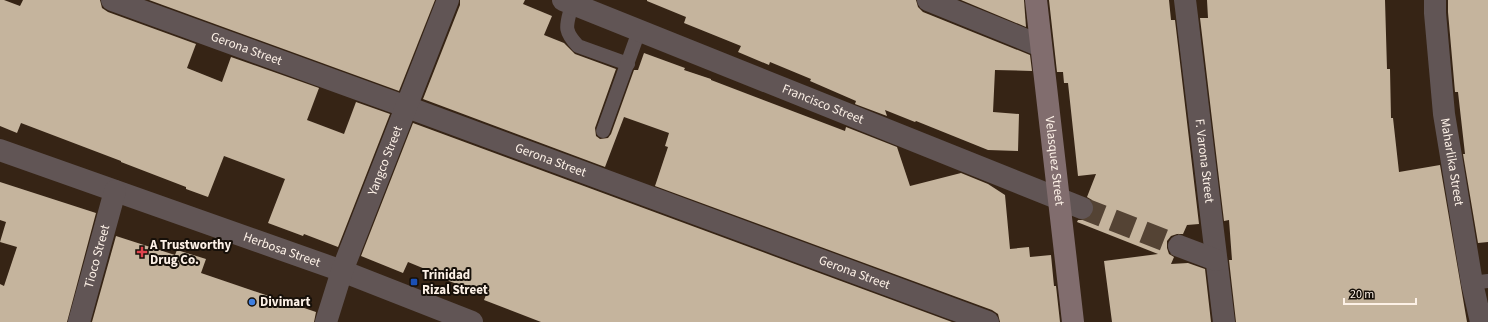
<svg xmlns="http://www.w3.org/2000/svg" width="1488" height="322" font-family="'Source Sans 3',sans-serif">
<style>
.building{fill:#c5b49d}
.lines{fill:none;stroke-linecap:round;stroke-linejoin:round}
.street-tunnel{stroke:#544334;stroke-width:22;stroke-dasharray:22 11;stroke-linecap:butt}
.lane{stroke:#615555;stroke-width:14}
.street{stroke:#615555;stroke-width:22}
.secondary{stroke:#816d6e;stroke-width:22}
.health-dot{fill:#e0444e;stroke:#171009;stroke-width:1.5}
.transit-dot{fill:#1a4fb4;stroke:#171009;stroke-width:1.5}
.shop-dot{fill:#3f7fe0;stroke:#171009;stroke-width:1.5}
.labels{text-anchor:middle;dominant-baseline:central;stroke-width:4;stroke-linejoin:round;paint-order:stroke}
.street-label{font-size:13px;fill:#fdf1e7;stroke:#171009}
.poi-label{font-size:13px;font-weight:bold;fill:#fdf1e7;stroke:#171009;text-anchor:start}
</style>
<rect width="100%" height="100%" fill="#362415"/>
<!-- building -->
<g class="building">
<polygon points="0,0 4,0 20,6 23,0 100,0 102,8 108,12 196,44 187,68 222,82 231,57 319,88 307,120 344,134 356,102 390,114 338,247 304,234 303,236 268,223 285,179 224,156 208,197 186,189 186,187 121,162 121,161 21,123 17,133 0,126"/>
<polygon points="149,0 435,0 399,91"/>
<polygon points="460,0 525,0 523,4 552,16 544,35 564,43 575,54 616,69 595,128 596,136 600,139 608,138 611,134 634,70 638,70 644,53 685,68 684,70 711,79 711,80 845,131 846,127 897,147 910,186 961,173 988,184 1005,195 1010,249 1029,247 1030,257 1051,255 1054,286 1056,286 1060,322 1000,322 998,314 992,310 655,186 668,147 665,146 669,133 624,117 605,167 423,99 460,5"/>
<polygon points="647,0 916,0 918,7 923,12 1030,55 1032,71 995,70 993,112 1019,114 1018,151 988,150 916,121 915,122 885,110 887,116 855,104 856,101 810,81 811,79 770,62 769,65 738,52 741,46 684,23 686,17 647,1"/>
<polygon points="961,0 1024,0 1026,27"/>
<polygon points="1049,0 1169,0 1171,20 1175,20 1199,224 1187,225 1183,234 1177,234 1171,236 1167,241 1167,248 1169,254 1174,257 1171,264 1188,263 1205,269 1211,322 1112,322 1104,261 1158,254 1077,222 1078,220 1083,220 1089,218 1093,213 1094,206 1092,200 1087,197 1096,174 1078,176 1068,83 1064,83 1063,72 1057,72"/>
<polygon points="1207,0 1385,0 1387,69 1390,69 1391,118 1393,118 1399,172 1440,165 1467,322 1236,322 1229,260 1232,260 1229,220 1224,221 1200,18 1208,18"/>
<polygon points="1448,0 1488,0 1488,242 1478,243 1463,154 1465,154 1458,92 1455,92 1448,12"/>
<polygon points="413,123 952,322 541,322 484,300 486,295 441,278 442,276 408,262 403,273 361,256"/>
<polygon points="0,182 96,213 67,322 0,322 0,284 4,286 17,247 0,242 6,222 0,220"/>
<polygon points="116,236 175,255 177,250 206,259 201,273 316,312 314,322 92,322"/>
</g>
<g class="lines">
<!-- street-tunnel -->
<polyline class="street-tunnel" points="1082,208 1179,246"/>
<!-- lane -->
<g class="lane">
<path d="M572,4C567,25 562,29 578,46L628,64"/>
<polyline points="603,131 639,31"/>
<polyline points="1472,283 1488,281"/>
</g>
<!-- street -->
<g class="street">
<path id="s1" d="M112,0L407,107L988,322"/>
<path id="s2" d="M563,0L1082,208"/>
<polyline points="928,0 1041,46"/>
<path id="s3" d="M1185,0L1224,322"/>
<path id="s4" d="M1435,0V13L1444,114L1472,283L1481,322"/>
<path id="s5" d="M0,150L342,271L472,322"/>
<polyline points="1179,246 1216,260"/>
<path id="s6" d="M79,322L115,191"/>
<path id="s7" d="M326,322L342,271L448,0"/>
</g>
<!-- secondary -->
<path class="secondary" id="s8" d="M1036,0L1073,322"/>
</g>
<!-- markers -->
<path class="health-dot" d="M140 246h4v4h4v4h-4v4h-4v-4h-4v-4h4z"/>
<rect class="transit-dot" x="410" y="278" width="8" height="8" rx="2"/>
<circle class="shop-dot" cx="252" cy="302" r="4"/>
<g class="labels">
<!-- street labels -->
<g class="street-label">
<text stroke="none"><textPath href="#s1" startOffset="143">Gerona Street</textPath></text>
<text stroke="none"><textPath href="#s2" startOffset="280">Francisco Street</textPath></text>
<text stroke="none"><textPath href="#s1" startOffset="467">Gerona Street</textPath></text>
<text stroke="none"><textPath href="#s7" startOffset="172">Yangco Street</textPath></text>
<text stroke="none"><textPath href="#s8" startOffset="162">Velasquez Street</textPath></text>
<text stroke="none"><textPath href="#s3" startOffset="162">F. Varona Street</textPath></text>
<text stroke="none"><textPath href="#s4" startOffset="163">Maharlika Street</textPath></text>
<text stroke="none"><textPath href="#s5" startOffset="299">Herbosa Street</textPath></text>
<text stroke="none"><textPath href="#s6" startOffset="68">Tioco Street</textPath></text>
<text stroke="none"><textPath href="#s1" startOffset="791">Gerona Street</textPath></text>
</g>
<!-- poi labels -->
<g class="poi-label">
<text x="150" y="245">A Trustworthy<tspan x="150" dy="15">Drug Co.</tspan></text>
<text x="422" y="275">Trinidad<tspan x="422" dy="15">Rizal Street</tspan></text>
<text x="260" y="302">Divimart</text>
</g>
</g>
<!-- scale -->
<path d="M1344 298v6h72v-6" fill="none" stroke="#fdf1e7" stroke-width="2"/>
<text x="1350" y="298" font-size="12" fill="#fdf1e7" stroke="#171009" stroke-width="3" paint-order="stroke">20 m</text>
</svg>
